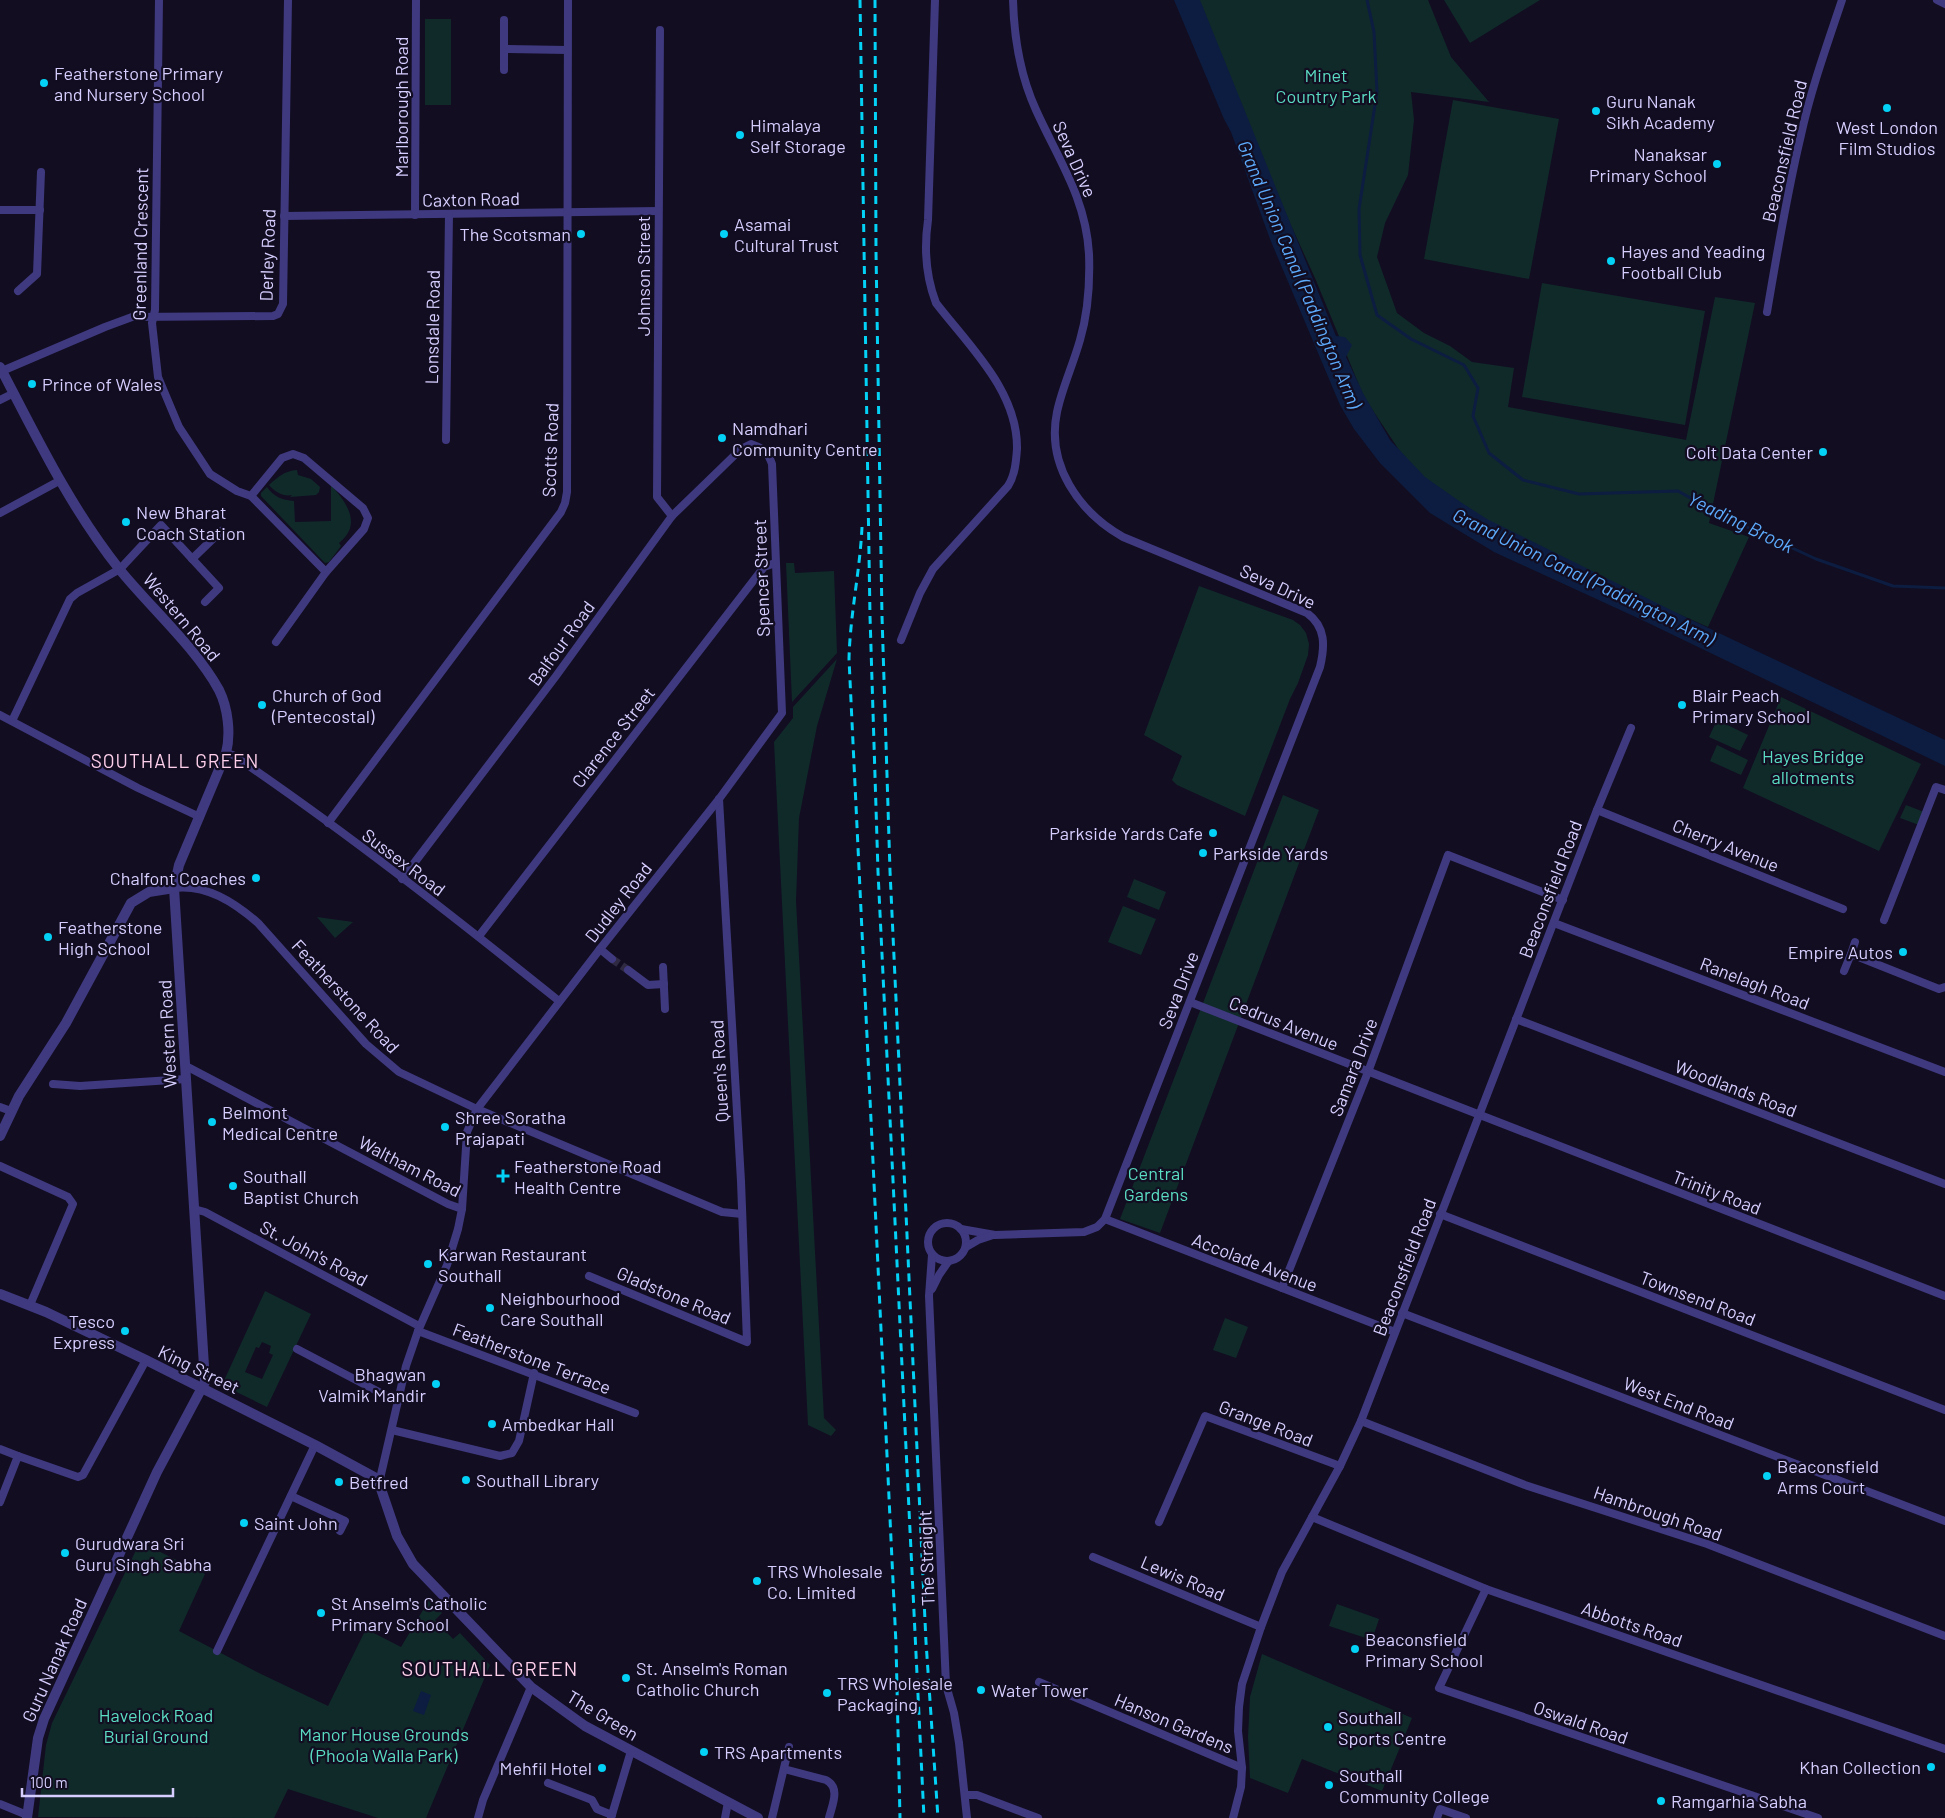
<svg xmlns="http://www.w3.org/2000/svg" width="1945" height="1818" font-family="Barlow,sans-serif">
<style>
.green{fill:#102a2a;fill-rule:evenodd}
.water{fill:#0c1d41}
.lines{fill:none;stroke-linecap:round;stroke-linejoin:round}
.stream{stroke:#0c1d41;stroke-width:3}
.minor-tunnel{stroke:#2f2a42;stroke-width:8;stroke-dasharray:8 4;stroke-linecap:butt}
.minor{stroke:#3f397f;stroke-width:8}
.tertiary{stroke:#3f397f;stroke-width:10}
.rail{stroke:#03d1f5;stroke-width:3;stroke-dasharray:8 6;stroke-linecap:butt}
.poi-dot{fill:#03d1f5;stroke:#120d21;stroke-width:2}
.labels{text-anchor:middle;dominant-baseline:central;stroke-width:4.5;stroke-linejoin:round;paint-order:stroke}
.poi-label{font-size:18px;fill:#d6cefe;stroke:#120d21;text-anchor:start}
.park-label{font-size:18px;fill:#5bddc3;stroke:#120d21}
.street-label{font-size:18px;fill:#d6cefe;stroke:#120d21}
.water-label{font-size:19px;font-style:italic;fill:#5dabfd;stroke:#120d21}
.neighbourhood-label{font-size:19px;letter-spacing:1px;fill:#fecfeb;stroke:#120d21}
.quarter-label{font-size:20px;letter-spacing:1px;fill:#fecfeb;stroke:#120d21}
</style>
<rect width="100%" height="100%" fill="#120d21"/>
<!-- green -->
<g class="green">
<polygon points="1196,0 1428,0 1451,57 1489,102 1411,92 1414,120 1408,175 1385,223 1377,257 1397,313 1424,333 1450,346 1472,362 1514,368 1508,407 1686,440 1715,297 1755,303 1709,523 1749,537 1708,627 1626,591 1494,528 1411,468 1364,397 1315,278 1259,155"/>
<polygon points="1444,0 1540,0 1470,43"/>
<rect x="425" y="19" width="26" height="86"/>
<polygon points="1453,100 1559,119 1529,279 1424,259"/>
<polygon points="1542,283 1705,311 1685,425 1522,397"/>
<path d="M297,470L298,475L311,479L320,487L319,492L316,495L290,497L292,495C284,497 275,492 269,485C278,477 284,471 297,470Z"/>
<path d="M331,485C346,502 363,524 339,543L341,546L329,562L325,563L261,496V493L267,487C274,497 282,500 294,501L295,522L331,521Z"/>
<polygon points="786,563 794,563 795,573 834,571 837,653 792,702"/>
<polygon points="1199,586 1293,620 1300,625 1306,633 1309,644 1308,655 1298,683 1290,699 1245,816 1177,785 1172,780 1182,756 1144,735"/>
<polygon points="837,659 817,726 799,818 796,901 824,1418 836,1430 831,1436 808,1425 774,742 793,718 793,707"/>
<polygon points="1781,697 1921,764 1879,851 1743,788"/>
<polygon points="1717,720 1748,735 1740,751 1709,737"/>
<polygon points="1717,745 1748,760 1741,775 1710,761"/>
<polygon points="1283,795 1319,810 1160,1233 1120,1219"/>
<polygon points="1906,805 1924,812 1919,825 1900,818"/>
<polygon points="1134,879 1166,892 1159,910 1127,897"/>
<polygon points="1123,906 1156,919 1141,955 1108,942"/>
<polygon points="317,917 353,922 335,938"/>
<path d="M265,1291L311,1314L267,1407L222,1385ZM262,1342L271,1346L269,1353L273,1355L262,1379L245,1372L256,1347L259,1348Z"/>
<polygon points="1225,1318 1248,1327 1236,1358 1213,1350"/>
<polygon points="140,1542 205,1574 179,1631 259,1673 328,1706 366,1629 401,1647 429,1600 442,1613 435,1620 453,1639 460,1633 490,1665 426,1818 378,1818 288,1789 274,1818 38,1817 46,1745 52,1723"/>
<polygon points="1337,1604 1379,1619 1372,1640 1329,1626"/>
<polygon points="1262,1654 1412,1718 1382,1791 1302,1759 1288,1793 1250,1778 1248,1737 1250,1697"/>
</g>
<!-- water -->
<g class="water">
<polygon points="1174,0 1200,0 1336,336 1345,337 1352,345 1346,357 1363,393 1390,440 1425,477 1462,503 1487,519 1681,615 1945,740 1945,766 1640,619 1494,552 1430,513 1380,463 1354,429 1340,405 1270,239 1231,132 1224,119"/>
<polygon points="421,1691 431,1695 424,1715 413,1711"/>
</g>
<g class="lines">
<!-- stream -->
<polyline class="stream" points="1367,0 1374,32 1377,92 1359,209 1360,255 1377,315 1411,339 1464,365 1478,388 1473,416 1489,453 1523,480 1579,494 1678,491 1721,515 1816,559 1893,586 1945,588"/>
<!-- minor-tunnel -->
<polyline class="minor-tunnel" points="612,959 628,970"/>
<!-- minor -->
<g class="minor">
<polyline points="159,0 155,310 152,323 158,377 179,427 210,474 237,491 251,496"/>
<polyline points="1937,0 1945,4"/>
<polyline points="660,30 657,497 672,516"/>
<polyline points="504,49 567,50"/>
<polyline points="504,70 504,20"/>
<polyline points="0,210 40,210"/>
<polyline points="415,215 416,0"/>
<polyline points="284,216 658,211"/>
<polyline points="18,291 37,274 41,172"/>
<path d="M1767,312C1777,253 1787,193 1801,135C1811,89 1827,45 1842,0"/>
<polyline points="2,371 105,327 132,317 273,316 278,314 283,304 288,0"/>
<polyline points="0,400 14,393"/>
<polyline points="446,440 449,214"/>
<polygon points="293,454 304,458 363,508 368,518 364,529 326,572 251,496 282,458"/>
<polyline points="0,513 59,481"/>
<polyline points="192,559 221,531"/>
<path d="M901,640L920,593L933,569L1008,486C1015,475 1016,462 1017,449C1018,391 969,346 936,303C926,277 924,248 928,220L935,0"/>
<polyline points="276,642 326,572"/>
<polyline points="0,715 138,788 200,817"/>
<polyline points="12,721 70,599 77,593 120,569 161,525 219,588 205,602"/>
<path d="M226,753L233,755C345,831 453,916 559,1001"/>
<polyline points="1597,810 1843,909"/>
<polyline points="328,823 561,512 565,503 567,492 568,0"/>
<path d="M174,888C206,884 234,902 258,923L366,1044L399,1072L477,1109L722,1212L742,1214"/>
<polyline points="1884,920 1936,787 1945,790"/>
<polyline points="1554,923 1945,1072"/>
<polyline points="479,936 764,567 775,563"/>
<polyline points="1855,942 1851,954 1939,989 1945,987"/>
<polyline points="600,949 612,959"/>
<polyline points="663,967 665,1009"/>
<polyline points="628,970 648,985 664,984"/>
<polyline points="1844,971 1851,954"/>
<polyline points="1190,1002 1945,1296"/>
<polyline points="1516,1019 1945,1184"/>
<polyline points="186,1066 448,1204 462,1209"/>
<polyline points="53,1084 80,1086 186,1079"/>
<polyline points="0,1107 11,1111"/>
<polyline points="0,1166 68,1197 73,1204 30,1305"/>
<polyline points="194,1209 205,1212 419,1326"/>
<polyline points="1440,1214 1945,1410"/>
<polyline points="1105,1219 1395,1332"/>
<circle cx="947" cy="1242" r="19"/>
<path d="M961,1229L995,1235L1084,1232L1097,1227L1105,1219L1320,667C1325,646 1326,627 1307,613L1123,537C1079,512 1046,465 1057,412C1062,388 1073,365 1080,340C1088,313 1090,282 1089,254C1086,198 1058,159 1036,110C1020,75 1014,38 1013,0"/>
<polyline points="966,1247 978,1240 993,1235"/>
<polyline points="932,1255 929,1296 946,1685 954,1713 959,1743 967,1818"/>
<polyline points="589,1276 747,1342 741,1181 719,799"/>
<polyline points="1282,1288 1368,1072 1448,855 1563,900"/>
<polyline points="932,1289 939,1275 948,1262"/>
<polyline points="1402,1313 1945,1521"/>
<polyline points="418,1331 635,1413"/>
<polyline points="297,1349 398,1402"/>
<polyline points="1361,1421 1525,1485 1707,1544 1945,1636"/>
<polyline points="392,1430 500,1456 512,1453 519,1441 534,1373"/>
<polyline points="0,1449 18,1456"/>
<path d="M379,1483L406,1366L418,1331L447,1265L458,1229L462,1209L467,1132L477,1109L600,949L719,799L782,713L772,464C768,452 763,448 751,444L741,449L672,516L556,676L402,879"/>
<polyline points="291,1496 345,1521 340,1531"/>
<polyline points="0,1502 18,1456 78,1477 83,1475 146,1360"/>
<polyline points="1312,1517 1486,1589 1945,1749"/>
<polyline points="1159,1522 1205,1416 1340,1466"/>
<polyline points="1093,1557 1261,1627"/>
<polyline points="1486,1589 1439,1688 1818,1818"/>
<polyline points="217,1651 315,1445"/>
<polyline points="1039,1682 1242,1768"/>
<path d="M784,1769L826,1780C841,1788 832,1805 829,1818"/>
<polyline points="548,1783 592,1800 597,1809 612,1815"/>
<polyline points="965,1795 977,1795 1038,1818"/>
<polyline points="0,1804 27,1815"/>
<polyline points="478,1818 483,1800 531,1687"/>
<polyline points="611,1818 631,1751"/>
<polyline points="725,1818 728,1802"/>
<polyline points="772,1818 789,1747"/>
<polyline points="1233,1818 1241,1787 1242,1768 1238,1731 1239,1707 1242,1684 1261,1627 1282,1572 1340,1466 1361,1421 1597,810 1631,728"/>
<polyline points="1437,1818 1440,1809 1466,1818"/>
</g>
<!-- tertiary -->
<g class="tertiary">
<path d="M0,367C37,438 70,507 120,570C151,608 196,648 219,690C228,708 231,734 226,753L179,865L174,888L205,1382L157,1472L44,1719L38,1738L27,1818"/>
<polyline points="0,1136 19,1096 66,1023 131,903 149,892 174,888"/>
<polyline points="0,1294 46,1312 146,1360 315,1445 374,1477 379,1483 397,1536 413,1564 531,1687 585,1726 758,1818"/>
</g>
<!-- rail -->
<g class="rail">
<polyline points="860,0 870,616 878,872 924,1818"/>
<polyline points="875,0 876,252 882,616 890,871 926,1642 938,1818"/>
<path d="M862,527C860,571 850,615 849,659L896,1644L900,1818"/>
</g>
</g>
<!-- markers -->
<g class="poi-dot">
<circle cx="44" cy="83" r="5"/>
<circle cx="1887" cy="108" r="5"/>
<circle cx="1596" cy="111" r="5"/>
<circle cx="740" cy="135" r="5"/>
<circle cx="1717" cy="164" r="5"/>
<circle cx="581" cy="234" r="5"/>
<circle cx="724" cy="234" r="5"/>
<circle cx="1611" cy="261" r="5"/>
<circle cx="32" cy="384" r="5"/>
<circle cx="722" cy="438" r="5"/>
<circle cx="1823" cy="452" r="5"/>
<circle cx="126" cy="522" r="5"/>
<circle cx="262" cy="705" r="5"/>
<circle cx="1682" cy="705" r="5"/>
<circle cx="1213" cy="833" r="5"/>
<circle cx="1203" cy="853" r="5"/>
<circle cx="256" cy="878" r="5"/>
<circle cx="48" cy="937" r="5"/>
<circle cx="1903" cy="952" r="5"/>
<circle cx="212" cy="1122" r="5"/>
<circle cx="445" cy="1127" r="5"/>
<path d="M500.5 1168.5h5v5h5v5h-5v5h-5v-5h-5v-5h5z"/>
<circle cx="233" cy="1186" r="5"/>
<circle cx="428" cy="1264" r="5"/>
<circle cx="490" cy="1308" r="5"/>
<circle cx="125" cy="1331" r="5"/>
<circle cx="436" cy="1384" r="5"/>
<circle cx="492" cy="1424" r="5"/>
<circle cx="1767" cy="1476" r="5"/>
<circle cx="466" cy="1480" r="5"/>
<circle cx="339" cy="1482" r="5"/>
<circle cx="244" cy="1523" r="5"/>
<circle cx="65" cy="1553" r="5"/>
<circle cx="757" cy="1581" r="5"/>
<circle cx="321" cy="1613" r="5"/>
<circle cx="1355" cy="1649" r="5"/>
<circle cx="626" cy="1678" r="5"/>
<circle cx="981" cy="1690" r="5"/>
<circle cx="827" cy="1693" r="5"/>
<circle cx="1328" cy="1727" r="5"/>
<circle cx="704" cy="1752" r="5"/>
<circle cx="1931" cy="1767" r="5"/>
<circle cx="602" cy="1768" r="5"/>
<circle cx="1329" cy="1785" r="5"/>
<circle cx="1661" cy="1801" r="5"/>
</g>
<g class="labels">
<!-- poi labels -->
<g class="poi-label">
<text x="54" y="73">Featherstone Primary<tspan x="54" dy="21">and Nursery School</tspan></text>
<text x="1606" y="101">Guru Nanak<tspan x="1606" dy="21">Sikh Academy</tspan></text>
<text x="750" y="125">Himalaya<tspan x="750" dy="21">Self Storage</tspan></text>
<text x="1887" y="127" text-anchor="middle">West London<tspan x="1887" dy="21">Film Studios</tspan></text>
<text x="1707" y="154" text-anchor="end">Nanaksar<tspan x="1707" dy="21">Primary School</tspan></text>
<text x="734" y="224">Asamai<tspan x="734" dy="21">Cultural Trust</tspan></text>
<text x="571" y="234" text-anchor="end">The Scotsman</text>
<text x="1621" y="251">Hayes and Yeading<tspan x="1621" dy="21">Football Club</tspan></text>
<text x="42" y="384">Prince of Wales</text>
<text x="732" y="428">Namdhari<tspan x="732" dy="21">Community Centre</tspan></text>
<text x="1813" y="452" text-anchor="end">Colt Data Center</text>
<text x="136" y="512">New Bharat<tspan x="136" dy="21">Coach Station</tspan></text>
<text x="272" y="695">Church of God<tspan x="272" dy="21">(Pentecostal)</tspan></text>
<text x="1692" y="695">Blair Peach<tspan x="1692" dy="21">Primary School</tspan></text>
<text x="1203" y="833" text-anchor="end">Parkside Yards Cafe</text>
<text x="1213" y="853">Parkside Yards</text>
<text x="246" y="878" text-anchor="end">Chalfont Coaches</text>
<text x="58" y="927">Featherstone<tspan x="58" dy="21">High School</tspan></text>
<text x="1893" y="952" text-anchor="end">Empire Autos</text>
<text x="222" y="1112">Belmont<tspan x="222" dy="21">Medical Centre</tspan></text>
<text x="455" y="1117">Shree Soratha<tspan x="455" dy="21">Prajapati</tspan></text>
<text x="514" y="1166">Featherstone Road<tspan x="514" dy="21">Health Centre</tspan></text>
<text x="243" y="1176">Southall<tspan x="243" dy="21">Baptist Church</tspan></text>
<text x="438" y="1254">Karwan Restaurant<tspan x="438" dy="21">Southall</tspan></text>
<text x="500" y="1298">Neighbourhood<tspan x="500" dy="21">Care Southall</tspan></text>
<text x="115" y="1321" text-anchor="end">Tesco<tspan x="115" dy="21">Express</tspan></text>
<text x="426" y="1374" text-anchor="end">Bhagwan<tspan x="426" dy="21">Valmik Mandir</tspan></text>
<text x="502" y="1424">Ambedkar Hall</text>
<text x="1777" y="1466">Beaconsfield<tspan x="1777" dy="21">Arms Court</tspan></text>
<text x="476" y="1480">Southall Library</text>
<text x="349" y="1482">Betfred</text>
<text x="254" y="1523">Saint John</text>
<text x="75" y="1543">Gurudwara Sri<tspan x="75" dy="21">Guru Singh Sabha</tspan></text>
<text x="767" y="1571">TRS Wholesale<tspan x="767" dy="21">Co. Limited</tspan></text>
<text x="331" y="1603">St Anselm's Catholic<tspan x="331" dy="21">Primary School</tspan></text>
<text x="1365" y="1639">Beaconsfield<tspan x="1365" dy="21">Primary School</tspan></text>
<text x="636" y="1668">St. Anselm's Roman<tspan x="636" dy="21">Catholic Church</tspan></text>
<text x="837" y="1683">TRS Wholesale<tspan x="837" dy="21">Packaging</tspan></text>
<text x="991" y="1690">Water Tower</text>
<text x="1338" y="1717">Southall<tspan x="1338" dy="21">Sports Centre</tspan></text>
<text x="714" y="1752">TRS Apartments</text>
<text x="1921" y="1767" text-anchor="end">Khan Collection</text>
<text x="592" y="1768" text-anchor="end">Mehfil Hotel</text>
<text x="1339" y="1775">Southall<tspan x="1339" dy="21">Community College</tspan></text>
<text x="1671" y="1801">Ramgarhia Sabha</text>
</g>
<!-- park labels -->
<g class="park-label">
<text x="1326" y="75">Minet<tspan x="1326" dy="21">Country Park</tspan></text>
<text x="1813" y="756">Hayes Bridge<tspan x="1813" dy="21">allotments</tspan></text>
<text x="1156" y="1173">Central<tspan x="1156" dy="21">Gardens</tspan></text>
<text x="156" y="1715">Havelock Road<tspan x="156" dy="21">Burial Ground</tspan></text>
<text x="384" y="1734">Manor House Grounds<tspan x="384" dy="21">(Phoola Walla Park)</tspan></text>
</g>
<!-- street labels -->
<g class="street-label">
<text transform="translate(401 107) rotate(-90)">Marlborough Road</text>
<text transform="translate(1784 151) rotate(-77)">Beaconsfield Road</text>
<text transform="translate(1075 159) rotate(66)">Seva Drive</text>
<text transform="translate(471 199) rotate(-1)">Caxton Road</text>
<text transform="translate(140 244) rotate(-89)">Greenland Crescent</text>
<text transform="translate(267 255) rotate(-88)">Derley Road</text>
<text transform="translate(643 276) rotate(-90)">Johnson Street</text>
<text transform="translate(432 327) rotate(-89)">Lonsdale Road</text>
<text transform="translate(550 450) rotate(-88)">Scotts Road</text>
<text transform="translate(761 578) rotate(-92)">Spencer Street</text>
<text transform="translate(1278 586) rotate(25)">Seva Drive</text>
<text transform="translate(182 617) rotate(50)">Western Road</text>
<text transform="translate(561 643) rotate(-54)">Balfour Road</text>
<text transform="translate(613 737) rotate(-52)">Clarence Street</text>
<text transform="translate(1726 845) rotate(22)">Cherry Avenue</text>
<text transform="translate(404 862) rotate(37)">Sussex Road</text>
<text transform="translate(1550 889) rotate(-69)">Beaconsfield Road</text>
<text transform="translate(618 902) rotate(-52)">Dudley Road</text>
<text transform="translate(1755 983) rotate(21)">Ranelagh Road</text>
<text transform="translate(1178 990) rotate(-69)">Seva Drive</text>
<text transform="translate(346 996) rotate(47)">Featherstone Road</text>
<text transform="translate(1284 1023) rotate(22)">Cedrus Avenue</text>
<text transform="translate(167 1034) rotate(-93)">Western Road</text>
<text transform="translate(1353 1067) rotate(-69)">Samara Drive</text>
<text transform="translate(719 1071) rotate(-93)">Queen's Road</text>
<text transform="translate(1736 1088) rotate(21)">Woodlands Road</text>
<text transform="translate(410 1166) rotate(27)">Waltham Road</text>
<text transform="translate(1717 1192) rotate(21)">Trinity Road</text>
<text transform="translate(314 1253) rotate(28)">St. John's Road</text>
<text transform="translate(1255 1262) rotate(21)">Accolade Avenue</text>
<text transform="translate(1404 1267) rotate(-69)">Beaconsfield Road</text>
<text transform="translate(674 1295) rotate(23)">Gladstone Road</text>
<text transform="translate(1698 1298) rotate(21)">Townsend Road</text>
<text transform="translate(532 1358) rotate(21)">Featherstone Terrace</text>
<text transform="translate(199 1369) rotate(26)">King Street</text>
<text transform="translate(1679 1403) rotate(21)">West End Road</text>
<text transform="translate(1266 1423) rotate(21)">Grange Road</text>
<text transform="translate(1658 1513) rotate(19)">Hambrough Road</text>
<text transform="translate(926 1558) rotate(-92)">The Straight</text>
<text transform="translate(1183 1578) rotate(23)">Lewis Road</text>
<text transform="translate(1632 1624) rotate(19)">Abbotts Road</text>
<text transform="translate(54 1660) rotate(-66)">Guru Nanak Road</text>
<text transform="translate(603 1715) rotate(31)">The Green</text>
<text transform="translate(1581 1722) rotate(19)">Oswald Road</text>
<text transform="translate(1174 1723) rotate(23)">Hanson Gardens</text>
</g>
<!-- water labels -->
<g class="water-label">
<text transform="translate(1300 274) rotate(67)">Grand Union Canal (Paddington Arm)</text>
<text transform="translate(1741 522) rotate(26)">Yeading Brook</text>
<text transform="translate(1584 576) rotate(26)">Grand Union Canal (Paddington Arm)</text>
</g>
<!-- neighbourhood labels -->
<g class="neighbourhood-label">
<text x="175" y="760">SOUTHALL GREEN</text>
</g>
<!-- quarter labels -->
<g class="quarter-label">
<text x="490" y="1668">SOUTHALL GREEN</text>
</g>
</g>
<!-- scale -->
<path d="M22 1788v8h151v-8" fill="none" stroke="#d6cefe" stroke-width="2.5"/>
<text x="30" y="1788" font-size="15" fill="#d6cefe" stroke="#120d21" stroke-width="4" paint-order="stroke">100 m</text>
</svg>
